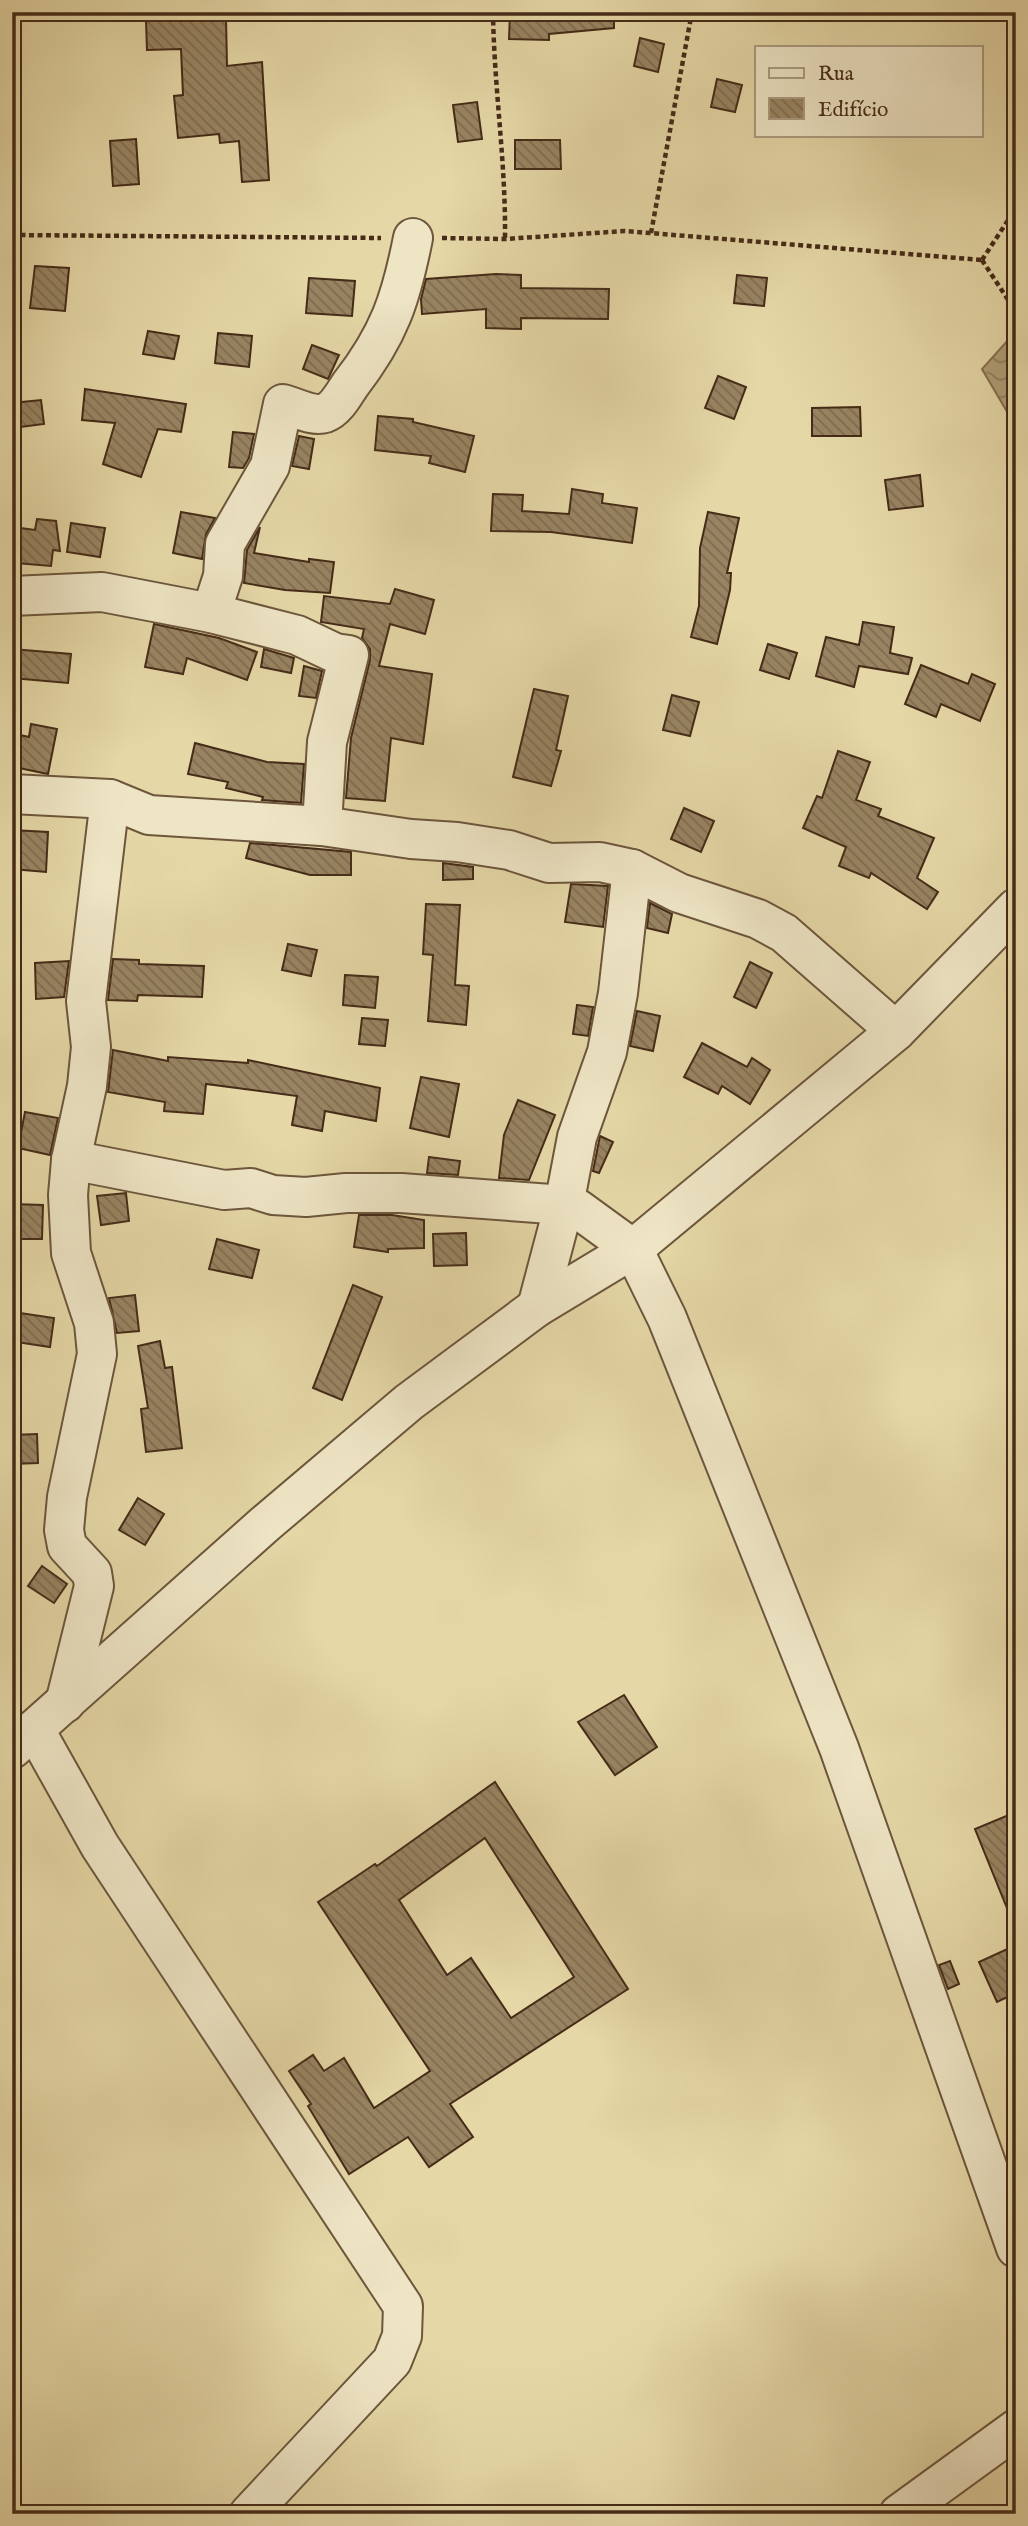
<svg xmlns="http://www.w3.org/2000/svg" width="1028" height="2526" font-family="'IM FELL English',serif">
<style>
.water{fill:url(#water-waves);stroke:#856f50;stroke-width:2}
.building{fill:url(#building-back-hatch);stroke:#452b18;stroke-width:2;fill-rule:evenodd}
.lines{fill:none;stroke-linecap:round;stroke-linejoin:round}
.minor-casing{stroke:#6d563c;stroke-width:42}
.path{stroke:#452b18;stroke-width:4.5;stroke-dasharray:5 3.5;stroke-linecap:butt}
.minor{stroke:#eee5c5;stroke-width:38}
</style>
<defs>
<pattern id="water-waves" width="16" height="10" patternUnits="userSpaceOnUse" patternTransform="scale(1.75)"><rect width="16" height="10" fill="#af9d76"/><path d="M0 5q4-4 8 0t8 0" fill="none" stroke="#908060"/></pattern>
<pattern id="building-back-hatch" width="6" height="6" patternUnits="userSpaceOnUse" patternTransform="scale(1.75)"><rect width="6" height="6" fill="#988462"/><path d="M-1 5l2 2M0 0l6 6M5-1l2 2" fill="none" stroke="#7e6c50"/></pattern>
</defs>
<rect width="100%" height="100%" fill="#e5d7a6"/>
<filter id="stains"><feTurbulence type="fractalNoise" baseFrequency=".00286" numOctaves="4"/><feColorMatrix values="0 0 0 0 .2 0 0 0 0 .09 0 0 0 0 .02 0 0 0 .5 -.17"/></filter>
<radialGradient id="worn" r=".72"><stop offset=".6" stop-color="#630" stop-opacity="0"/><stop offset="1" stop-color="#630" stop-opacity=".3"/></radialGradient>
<!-- water -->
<polygon class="water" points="1016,331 1016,427 982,369"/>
<!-- building -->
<g class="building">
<polygon points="510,12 614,12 614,28 549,34 549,40 509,39"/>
<polygon points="226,18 227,66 262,62 269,180 242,182 239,141 220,143 219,134 178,138 174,96 183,95 181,49 147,50 146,21"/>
<polygon points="640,38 664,44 658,72 634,66"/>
<polygon points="717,79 742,85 735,112 711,107"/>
<polygon points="477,102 482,139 458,142 453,105"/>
<polygon points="136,139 139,184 113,186 110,141"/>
<polygon points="515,140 560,140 561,169 515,169"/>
<polygon points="35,266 69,268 65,311 30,308"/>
<polygon points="496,274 521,275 521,288 609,289 608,319 521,318 521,329 486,328 486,309 422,314 421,299 426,279"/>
<polygon points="737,275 767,278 764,306 734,303"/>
<polygon points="309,278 355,281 352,316 306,313"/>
<polygon points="148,331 179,336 174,359 143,354"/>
<polygon points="218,333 252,336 249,367 215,363"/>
<polygon points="312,345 339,355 328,379 303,369"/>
<polygon points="718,376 746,387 734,419 705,408"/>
<polygon points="85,389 186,404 181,432 158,429 141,477 103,464 115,423 82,420"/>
<polygon points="41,400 44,424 12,428 12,403"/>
<polygon points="860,407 861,436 812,436 812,408"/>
<polygon points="378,416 413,419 413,422 474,436 465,472 429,463 431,456 375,450"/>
<polygon points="233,432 254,434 249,458 243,468 229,467"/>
<polygon points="299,436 314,439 309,469 292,466"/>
<polygon points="920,475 923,506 889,510 885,480"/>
<polygon points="572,489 603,494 602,503 637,508 632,543 551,532 491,531 493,494 523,495 522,511 569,514"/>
<polygon points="181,512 215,518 206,534 202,559 173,553"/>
<polygon points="708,512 739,518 727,573 731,573 730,590 717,644 691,637 699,606 700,548"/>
<polygon points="37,519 56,521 60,551 53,550 51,566 16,563 20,528 35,530"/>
<polygon points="71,523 105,528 100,557 67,552"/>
<polygon points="260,527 254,553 309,562 309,559 334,562 330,593 285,590 244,583 247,550"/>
<polygon points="395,589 434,600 425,634 390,624 379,666 432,674 423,744 391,738 385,801 346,798 351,738 370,660 370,649 362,638 364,629 321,622 324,596 390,604"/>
<polygon points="863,622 894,627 890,653 912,658 908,674 859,666 854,687 816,676 826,637 859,645"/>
<polygon points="154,624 219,638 257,652 247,680 187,658 183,674 145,667"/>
<polygon points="768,644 797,653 789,679 760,670"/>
<polygon points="12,649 71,654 68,683 12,678"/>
<polygon points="264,649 294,658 291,673 261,667"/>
<polygon points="921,665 968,684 972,674 995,684 980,721 941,704 936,717 905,704"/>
<polygon points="304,666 322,671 316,698 299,696"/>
<polygon points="534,689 568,696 556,750 561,751 551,786 513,777"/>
<polygon points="672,695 699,702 690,736 663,730"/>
<polygon points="31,724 57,729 48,774 14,767 20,735 29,737"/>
<polygon points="195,743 267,762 304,764 301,803 262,800 263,797 226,788 228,782 188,774"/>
<polygon points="838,751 870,762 856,800 881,809 878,816 934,838 917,878 938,892 927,909 871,873 869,878 839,866 846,847 803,828 817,796 822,798"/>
<polygon points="684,808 714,821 701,852 671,839"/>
<polygon points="12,830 48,832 46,872 12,869"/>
<polygon points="250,843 351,852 351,875 310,875 246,858"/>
<polygon points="443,863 473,867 473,879 443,880"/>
<polygon points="571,884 608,886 603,927 565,922"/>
<polygon points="650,903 672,914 668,933 647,928"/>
<polygon points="426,904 460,905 455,985 469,986 466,1025 428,1021 433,955 423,954"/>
<polygon points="288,944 317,950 311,976 282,970"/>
<polygon points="113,959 139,960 139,964 204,966 202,997 138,995 137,1001 108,1000"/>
<polygon points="69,961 64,997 36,999 35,963"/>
<polygon points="750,962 772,973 756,1008 734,997"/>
<polygon points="345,975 378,977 375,1008 343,1005"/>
<polygon points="577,1005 593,1007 588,1036 573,1034"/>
<polygon points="637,1011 660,1016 653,1051 630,1046"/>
<polygon points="362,1018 388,1020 385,1046 359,1044"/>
<polygon points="702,1043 747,1067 752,1058 770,1070 750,1104 722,1086 718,1094 684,1077"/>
<polygon points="113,1050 168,1061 168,1057 248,1063 248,1060 380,1088 376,1121 325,1111 322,1131 292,1125 297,1096 206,1084 203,1114 164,1111 165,1102 108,1092"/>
<polygon points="421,1077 459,1084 449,1137 410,1128"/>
<polygon points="518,1100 555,1115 529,1180 499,1178 504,1135"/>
<polygon points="25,1112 58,1118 50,1155 18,1148"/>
<polygon points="600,1136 613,1142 599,1173 593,1171"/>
<polygon points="429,1157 460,1161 458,1175 427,1173"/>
<polygon points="126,1193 129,1221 101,1225 97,1196"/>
<polygon points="12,1204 43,1205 42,1239 12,1239"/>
<polygon points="359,1215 392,1215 424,1220 424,1248 388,1249 388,1252 354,1247"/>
<polygon points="466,1233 467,1265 434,1266 433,1234"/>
<polygon points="217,1239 259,1250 252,1278 209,1269"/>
<polygon points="353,1285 382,1297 342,1400 313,1388"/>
<polygon points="135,1295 139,1331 117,1333 109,1298"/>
<polygon points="20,1313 54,1318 50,1347 16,1342"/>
<polygon points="160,1341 165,1368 172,1367 182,1448 146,1452 141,1409 148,1408 138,1346"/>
<polygon points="37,1434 38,1463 12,1464 12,1435"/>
<polygon points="138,1498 164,1514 145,1545 119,1530"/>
<polygon points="42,1566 67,1584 54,1603 28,1586"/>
<polygon points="624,1695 657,1747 615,1775 578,1722"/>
<path d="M495,1782L628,1989L450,2104L473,2137L429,2167L408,2137L349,2174L308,2106L311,2104L289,2071L313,2055L324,2071L344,2058L374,2108L430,2071L318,1902L375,1864L377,1866ZM485,1838L574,1977L511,2018L471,1958L447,1975L399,1900Z"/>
<polygon points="1011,1814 1016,1826 1015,1928 975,1829"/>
<polygon points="1016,1945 1016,1993 997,2002 979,1962"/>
<polygon points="950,1961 959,1984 948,1989 939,1965"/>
</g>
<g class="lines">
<defs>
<g id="minor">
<polyline points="12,596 102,592 211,613 297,635 335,653 349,655 327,742 322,826"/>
<path d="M211,613L223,576L225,544L270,466L283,404C295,407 312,417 325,413C336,409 344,394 350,385C389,335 401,299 413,238"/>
<polyline points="12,794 110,799 149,815 322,826 411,839 457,842 509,850 549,863 600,862 632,869 679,893 758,919 784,933 896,1031"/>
<polyline points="71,1160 224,1190 251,1188 273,1195 306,1197 346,1193 401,1193 564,1205 578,1209 633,1249 667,1318 839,1748 1016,2248"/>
<polyline points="537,1307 564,1205 577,1137 607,1052 618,993 632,869"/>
<polyline points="65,1703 94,1586 92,1573 67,1546 64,1530 67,1497 97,1354 94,1323 71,1253 68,1195 71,1160 87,1086 91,1047 86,1001 110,799"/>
<polyline points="35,1730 100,1846 403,2306 402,2336 392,2361 249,2514"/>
<polyline points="12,1749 265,1524 409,1402 537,1307 633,1249 896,1031 1016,908"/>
<polyline points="899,2514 1016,2429"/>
</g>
</defs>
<!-- minor casing -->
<use href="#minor" class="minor-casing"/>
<!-- path -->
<g class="path">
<path d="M493,12C494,88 506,163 505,239"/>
<polyline points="651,233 692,12"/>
<polyline points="12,235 381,238"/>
<polyline points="442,238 505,239 625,231 982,260"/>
<polyline points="982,260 1016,312"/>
<polyline points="982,260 1016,208"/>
</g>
<!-- minor -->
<use href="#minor" class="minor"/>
</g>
<!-- margin -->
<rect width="1028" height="2526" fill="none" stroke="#e5d7a6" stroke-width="42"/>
<rect x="14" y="14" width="1000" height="2498" fill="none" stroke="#452b18" stroke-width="3.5"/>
<rect x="21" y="21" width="986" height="2484" fill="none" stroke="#452b18" stroke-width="2"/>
<!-- legend -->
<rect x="755" y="46" width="228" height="91" fill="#eee5c5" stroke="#aa9b80" stroke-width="2"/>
<rect x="769" y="68" width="35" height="10" fill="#eee5c5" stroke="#aa9b80" stroke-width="2"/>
<text x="818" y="80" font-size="21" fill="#452b18">Rua</text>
<rect x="769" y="98" width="35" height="21" fill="url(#building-back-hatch)" stroke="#aa9b80" stroke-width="2"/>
<text x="818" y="116" font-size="21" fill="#452b18">Edifício</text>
<rect width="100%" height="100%" filter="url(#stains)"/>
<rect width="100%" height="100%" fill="url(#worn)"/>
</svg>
